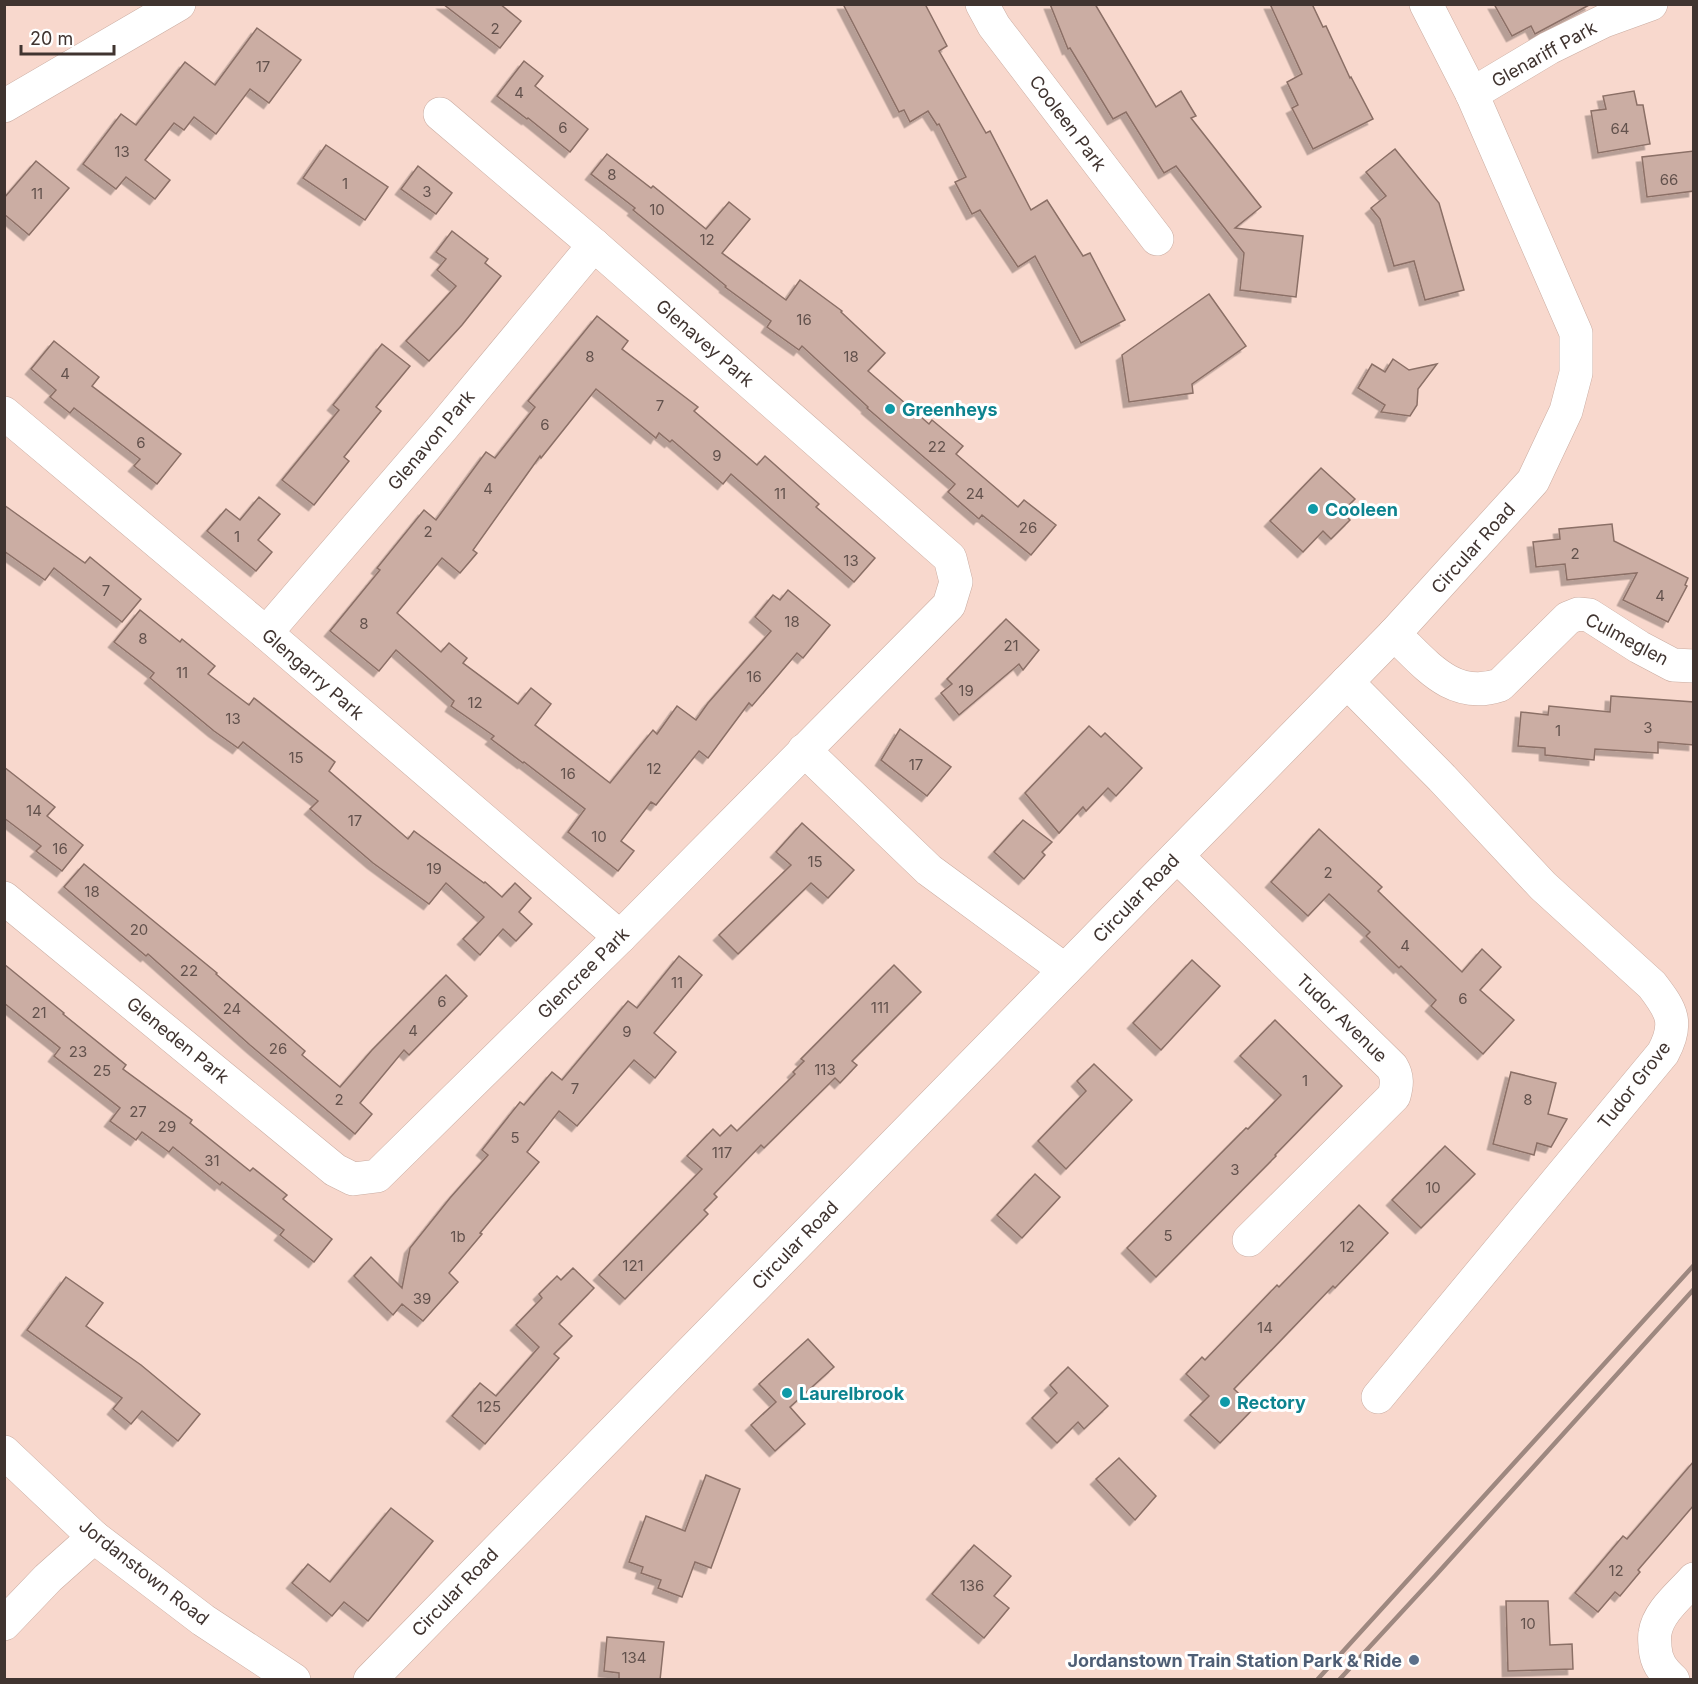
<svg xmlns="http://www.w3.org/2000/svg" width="1698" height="1684" font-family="Inter,sans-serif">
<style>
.building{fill:#cbada3;stroke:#8b6f66;stroke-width:1.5;filter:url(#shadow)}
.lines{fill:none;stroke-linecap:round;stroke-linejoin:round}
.minor-casing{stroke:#caaca1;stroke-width:34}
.minor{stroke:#fff;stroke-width:33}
.rail{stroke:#9e8880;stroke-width:4.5}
.culture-dot{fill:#0f9aa8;stroke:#fff;stroke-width:2}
.service-dot{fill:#5c6f8a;stroke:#fff;stroke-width:2}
.labels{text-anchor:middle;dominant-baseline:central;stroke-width:6;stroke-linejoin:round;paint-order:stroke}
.number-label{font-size:15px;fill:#63524d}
.street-label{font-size:18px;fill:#403430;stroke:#fff}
.culture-label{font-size:18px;font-weight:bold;fill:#0d838f;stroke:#fff;text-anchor:start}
.service-label{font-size:18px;font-weight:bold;fill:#4e5e75;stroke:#fff;text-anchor:end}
</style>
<defs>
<filter id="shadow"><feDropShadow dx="-5.5" dy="5.5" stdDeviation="0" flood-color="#0004"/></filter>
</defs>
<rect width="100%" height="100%" fill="#f8d8cd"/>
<!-- building -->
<g class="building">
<polygon points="443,4 500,4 521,21 500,48"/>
<polygon points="843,4 925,4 947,46 939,51 986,133 990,131 1031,210 1047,200 1083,256 1090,253 1125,320 1081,343 1035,256 1018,267 980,210 972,214 955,182 966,177 939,124 937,125 928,111 910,122 904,110 899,112"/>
<polygon points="1050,4 1095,4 1156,107 1181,91 1196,116 1191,118 1261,207 1235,228 1303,236 1296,297 1240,290 1244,253 1176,166 1164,173 1126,112 1113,119 1070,48 1068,49"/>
<polygon points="1270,4 1312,4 1323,27 1326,26 1350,78 1351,77 1373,119 1313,149 1292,108 1298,105 1287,82 1302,74"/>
<polygon points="1494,4 1591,4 1535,34 1531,26 1512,36"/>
<polygon points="257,28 301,60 269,103 250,89 216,134 194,117 184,130 174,123 145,160 170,180 155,199 126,177 116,189 83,164 121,114 136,125 185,62 215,85"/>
<polygon points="524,61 543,76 535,86 588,129 570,152 528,118 527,119 497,96"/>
<polygon points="1634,91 1637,105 1643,105 1650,144 1598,153 1591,111 1606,109 1603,96"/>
<polygon points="326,145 388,187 365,220 303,178"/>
<polygon points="1395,149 1439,203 1464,290 1425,300 1414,261 1394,266 1380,219 1371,208 1386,196 1366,172"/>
<polygon points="1694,151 1694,191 1647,197 1642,157"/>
<polygon points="607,154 651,188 653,186 706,229 729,202 750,219 722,253 786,300 800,280 842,311 841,312 885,353 868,371 929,424 932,420 963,446 956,454 1018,507 1024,500 1056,525 1031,555 982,515 979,519 948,492 955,484 867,408 868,407 802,346 799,350 767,327 771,321 725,287 726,286 633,210 635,208 591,174"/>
<polygon points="36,161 69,188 29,235 4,214 4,198"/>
<polygon points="418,166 452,193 436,214 401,189"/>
<polygon points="452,231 488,259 485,263 501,276 462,325 429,361 406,341 456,286 437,270 446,259 436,252"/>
<polygon points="1209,294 1246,346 1192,384 1193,393 1129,402 1122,355"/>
<polygon points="597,316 628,341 622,349 698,407 694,411 757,465 765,456 819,504 816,507 875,558 854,582 731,474 723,484 672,440 670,442 659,433 656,438 596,389 541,458 540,456 473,550 477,553 460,573 442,558 397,613 441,652 449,643 467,658 463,663 518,704 531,688 551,704 535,725 610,783 653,730 657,734 677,706 696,720 708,703 771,631 755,617 773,595 780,600 788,590 830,625 803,658 797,653 752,706 749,703 708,758 699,751 656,805 651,802 621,841 634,851 618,871 568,832 585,809 524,762 523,763 491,739 494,736 451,706 454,701 396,650 379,671 330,631 380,570 377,568 424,510 436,520 486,452 495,458 535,407 528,401"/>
<polygon points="54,341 99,377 92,386 181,454 157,484 134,466 140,459 74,408 70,413 50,397 56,390 31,369"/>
<polygon points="382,344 410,366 376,407 381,411 344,457 349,461 314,505 282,480 339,410 333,405"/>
<polygon points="1393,359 1409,370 1437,364 1418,389 1417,405 1410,416 1381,412 1385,405 1358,388 1372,364 1385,372"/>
<polygon points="1321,468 1355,499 1342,512 1350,520 1331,539 1323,531 1303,552 1270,521"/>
<polygon points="259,497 280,514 258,540 272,552 256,571 207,531 226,509 240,520"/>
<polygon points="4,505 85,563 90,557 141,599 122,622 54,568 45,580 4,551"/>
<polygon points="1612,524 1614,541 1688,578 1685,585 1687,586 1668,622 1623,600 1637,573 1567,580 1565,564 1536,567 1533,542 1560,539 1559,529"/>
<polygon points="140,610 180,642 182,639 215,666 208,674 249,705 254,698 335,762 329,771 408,839 414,831 484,883 485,882 502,897 515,883 531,898 519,912 532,924 516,941 503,929 480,955 463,939 484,917 446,883 429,904 373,863 310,809 318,801 243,742 238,748 214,731 150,678 154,673 114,642"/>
<polygon points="1006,619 1039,650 1023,670 1019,664 959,715 941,693 952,684 947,679"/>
<polygon points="1611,696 1694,702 1694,745 1658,742 1658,753 1595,749 1594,760 1545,755 1545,748 1518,746 1521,712 1548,715 1549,706 1610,712"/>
<polygon points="1089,726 1101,737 1105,733 1142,768 1116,796 1108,788 1086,811 1083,807 1059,833 1025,793"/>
<polygon points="900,729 951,767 927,796 881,760"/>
<polygon points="4,767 55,807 47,816 83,845 62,871 36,851 41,846 4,818"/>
<polygon points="1023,820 1052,842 1042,852 1045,855 1024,879 994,852"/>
<polygon points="802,823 854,870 828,898 811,883 738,954 719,935 791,865 776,852"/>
<polygon points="1319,829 1382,887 1378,891 1462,972 1482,949 1501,967 1480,990 1514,1020 1483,1054 1431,1006 1436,1000 1401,966 1399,968 1366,936 1370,932 1329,894 1308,916 1271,882"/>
<polygon points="84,864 217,973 216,974 305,1051 302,1055 340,1087 372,1050 446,975 467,996 409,1055 404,1050 360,1103 372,1114 355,1134 250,1045 148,954 146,956 64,887"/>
<polygon points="679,956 702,975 654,1033 676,1052 655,1078 634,1060 577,1126 559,1111 527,1152 539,1162 480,1233 482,1234 449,1273 458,1282 423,1321 402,1304 393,1315 354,1276 371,1257 402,1288 410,1248 450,1198 488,1155 482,1150 520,1102 524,1105 552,1072 562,1080 628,1001 637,1008"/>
<polygon points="1192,960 1220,986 1161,1050 1133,1023"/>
<polygon points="4,964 64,1013 63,1014 126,1065 123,1069 192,1120 190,1123 250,1171 253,1168 287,1195 283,1199 332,1239 314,1262 280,1235 284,1230 222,1182 220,1185 173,1147 169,1152 142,1132 136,1140 110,1121 120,1108 54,1056 60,1048 4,1003"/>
<polygon points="894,965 921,992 852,1061 857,1065 840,1083 835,1078 764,1148 761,1145 714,1194 717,1197 704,1210 708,1214 625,1299 599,1275 702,1169 687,1156 713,1129 720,1136 731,1125 737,1131 795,1074 793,1072 804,1061 801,1059"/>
<polygon points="1275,1020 1342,1086 1275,1155 1276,1156 1156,1277 1127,1248 1246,1128 1248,1129 1281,1095 1240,1056"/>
<polygon points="1094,1064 1132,1100 1066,1169 1038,1141 1086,1091 1077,1081"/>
<polygon points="1511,1072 1556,1083 1548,1114 1567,1119 1551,1147 1537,1143 1534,1155 1493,1144"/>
<polygon points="1445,1146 1475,1174 1421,1228 1392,1200"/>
<polygon points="1035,1174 1060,1197 1022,1238 997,1215"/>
<polygon points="1359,1205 1388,1233 1335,1288 1333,1286 1234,1389 1254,1408 1220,1443 1190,1415 1209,1396 1186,1374 1202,1357 1205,1360 1277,1285 1279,1287"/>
<polygon points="573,1268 594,1288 559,1324 572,1336 554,1354 559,1358 485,1444 452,1416 480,1383 496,1396 539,1347 516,1325 542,1298 539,1294 557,1276 561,1280"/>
<polygon points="66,1277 103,1303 86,1326 141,1365 200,1414 178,1441 142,1411 131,1424 113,1409 122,1398 27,1330"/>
<polygon points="808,1339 834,1367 790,1407 805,1424 775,1451 751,1425 776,1402 759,1384"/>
<polygon points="1068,1367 1108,1406 1084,1429 1078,1422 1057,1443 1032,1418 1057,1393 1050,1385"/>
<polygon points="1119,1458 1156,1496 1135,1520 1096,1479"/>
<polygon points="1694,1461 1694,1505 1638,1570 1640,1572 1620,1596 1615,1592 1598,1612 1575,1593 1623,1536 1627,1539"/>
<polygon points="706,1475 740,1489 711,1568 695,1562 682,1597 658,1588 661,1580 641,1573 643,1567 629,1562 646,1516 685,1531"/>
<polygon points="391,1508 433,1541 368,1621 344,1602 332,1616 292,1583 308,1564 330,1582"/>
<polygon points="974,1545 1011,1576 994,1596 1009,1608 984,1638 932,1594"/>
<polygon points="1506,1601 1548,1601 1550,1645 1572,1644 1573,1669 1508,1671"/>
<polygon points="607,1637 664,1642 660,1680 619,1680 619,1673 604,1671"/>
</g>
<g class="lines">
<defs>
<g id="minor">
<polyline points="982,4 994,26 1157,239"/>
<polyline points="1472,94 1549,48 1604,21 1651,4"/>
<polyline points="4,106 179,4"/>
<polyline points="4,413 266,633 620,937"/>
<polyline points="266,633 443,427 594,245"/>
<path d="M1394,634C1426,664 1452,701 1500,685L1568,618L1578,614L1589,615L1639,647L1673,665L1694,666"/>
<path d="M1347,682L1442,778L1543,886L1652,985C1672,1011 1679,1023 1663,1053L1378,1397"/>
<polyline points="804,750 929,870 1065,970"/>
<path d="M1177,856L1392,1067C1398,1077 1397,1085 1394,1096L1249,1240"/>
<polyline points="4,898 335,1170 353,1179 377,1176 620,937 949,605 956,582 950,558 594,245 440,114"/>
<polyline points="4,1452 94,1537 203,1620 294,1680"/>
<polyline points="4,1624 48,1578 94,1537"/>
<polyline points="370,1680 1394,634 1533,481 1566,411 1576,373 1576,333 1472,94 1426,4"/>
<path d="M1673,1680C1662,1670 1656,1662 1655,1647C1655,1643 1654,1637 1655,1633C1658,1612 1680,1595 1694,1579"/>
</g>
</defs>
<!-- minor casing -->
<use href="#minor" class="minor-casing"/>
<!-- minor -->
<use href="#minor" class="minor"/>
<!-- rail -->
<g class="rail">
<polyline points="1317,1680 1694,1265"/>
<polyline points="1339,1680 1435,1576 1694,1289"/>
</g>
</g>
<!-- markers -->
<g class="culture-dot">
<circle cx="890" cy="409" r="6"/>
<circle cx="1313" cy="509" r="6"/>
<circle cx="787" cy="1393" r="6"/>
<circle cx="1225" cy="1402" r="6"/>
</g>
<circle class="service-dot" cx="1414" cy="1660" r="6"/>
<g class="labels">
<!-- number labels -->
<g class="number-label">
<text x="495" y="28">2</text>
<text x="263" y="66">17</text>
<text x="519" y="92">4</text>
<text x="563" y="127">6</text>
<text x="1620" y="128">64</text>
<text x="122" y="151">13</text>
<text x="612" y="174">8</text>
<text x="1669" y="179">66</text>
<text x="345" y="183">1</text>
<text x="427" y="191">3</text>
<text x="37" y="193">11</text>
<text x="657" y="209">10</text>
<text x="707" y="239">12</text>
<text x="804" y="319">16</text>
<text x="590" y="356">8</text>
<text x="851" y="356">18</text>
<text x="65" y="373">4</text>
<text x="660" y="405">7</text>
<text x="545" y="424">6</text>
<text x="141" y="442">6</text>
<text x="937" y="446">22</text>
<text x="717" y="455">9</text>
<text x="488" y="488">4</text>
<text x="780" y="493">11</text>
<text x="975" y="493">24</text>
<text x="1028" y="527">26</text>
<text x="428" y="531">2</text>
<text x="237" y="536">1</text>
<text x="1575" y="553">2</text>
<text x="851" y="560">13</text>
<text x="106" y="590">7</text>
<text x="1660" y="595">4</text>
<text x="792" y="621">18</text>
<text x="364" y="623">8</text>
<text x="143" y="638">8</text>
<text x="1011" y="645">21</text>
<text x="182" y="672">11</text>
<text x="754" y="676">16</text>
<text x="966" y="690">19</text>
<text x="475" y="702">12</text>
<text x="233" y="718">13</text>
<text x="1648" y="727">3</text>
<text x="1558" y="730">1</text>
<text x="296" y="757">15</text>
<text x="916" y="764">17</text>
<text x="654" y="768">12</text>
<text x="568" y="773">16</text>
<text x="34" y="810">14</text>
<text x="355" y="820">17</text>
<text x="599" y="836">10</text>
<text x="60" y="848">16</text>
<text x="815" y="861">15</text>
<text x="434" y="868">19</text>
<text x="1328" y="872">2</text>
<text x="92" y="891">18</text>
<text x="139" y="929">20</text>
<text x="1405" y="945">4</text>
<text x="189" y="970">22</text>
<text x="677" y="982">11</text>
<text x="1463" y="998">6</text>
<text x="442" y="1001">6</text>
<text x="880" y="1007">111</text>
<text x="232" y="1008">24</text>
<text x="39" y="1012">21</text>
<text x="413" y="1030">4</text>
<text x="627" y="1031">9</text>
<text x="278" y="1048">26</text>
<text x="78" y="1051">23</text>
<text x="825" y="1069">113</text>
<text x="102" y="1070">25</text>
<text x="1305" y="1080">1</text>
<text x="575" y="1088">7</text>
<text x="339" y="1099">2</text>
<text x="1528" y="1099">8</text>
<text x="138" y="1111">27</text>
<text x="167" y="1126">29</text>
<text x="515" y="1137">5</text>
<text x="722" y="1152">117</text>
<text x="212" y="1160">31</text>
<text x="1235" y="1169">3</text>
<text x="1433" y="1187">10</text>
<text x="1168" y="1235">5</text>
<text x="458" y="1236">1b</text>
<text x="1347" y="1246">12</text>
<text x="633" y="1265">121</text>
<text x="422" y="1298">39</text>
<text x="1265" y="1327">14</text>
<text x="489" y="1406">125</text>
<text x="1616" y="1570">12</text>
<text x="972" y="1585">136</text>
<text x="1528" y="1623">10</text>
<text x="634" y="1657">134</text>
</g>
<!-- street labels -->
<g class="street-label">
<text transform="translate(1544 54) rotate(-29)">Glenariff Park</text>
<text transform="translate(1068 123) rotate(53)">Cooleen Park</text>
<text transform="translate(705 343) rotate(41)">Glenavey Park</text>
<text transform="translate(431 440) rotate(-50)">Glenavon Park</text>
<text transform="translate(1473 548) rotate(-48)">Circular Road</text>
<text transform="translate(1627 639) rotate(28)">Culmeglen</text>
<text transform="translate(313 674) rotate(41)">Glengarry Park</text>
<text transform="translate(1136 898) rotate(-46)">Circular Road</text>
<text transform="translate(583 973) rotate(-45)">Glencree Park</text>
<text transform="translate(1342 1018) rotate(44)">Tudor Avenue</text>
<text transform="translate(178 1040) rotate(39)">Gleneden Park</text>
<text transform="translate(1634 1085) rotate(-52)">Tudor Grove</text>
<text transform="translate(795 1245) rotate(-46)">Circular Road</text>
<text transform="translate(144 1572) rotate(38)">Jordanstown Road</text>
<text transform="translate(455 1592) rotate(-46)">Circular Road</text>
</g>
<!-- culture labels -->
<g class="culture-label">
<text x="902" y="409">Greenheys</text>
<text x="1325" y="509">Cooleen</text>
<text x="799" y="1393">Laurelbrook</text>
<text x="1237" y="1402">Rectory</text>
</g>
<!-- service labels -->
<g class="service-label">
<text x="1402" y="1660">Jordanstown Train Station Park &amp; Ride</text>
</g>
</g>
<!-- border -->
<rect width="1698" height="1684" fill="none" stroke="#403430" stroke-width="12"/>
<!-- scale -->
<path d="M21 45v9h93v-9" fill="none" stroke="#403430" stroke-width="3"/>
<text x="30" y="45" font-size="18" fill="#403430" stroke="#ffffff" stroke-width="4.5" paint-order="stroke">20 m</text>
</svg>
